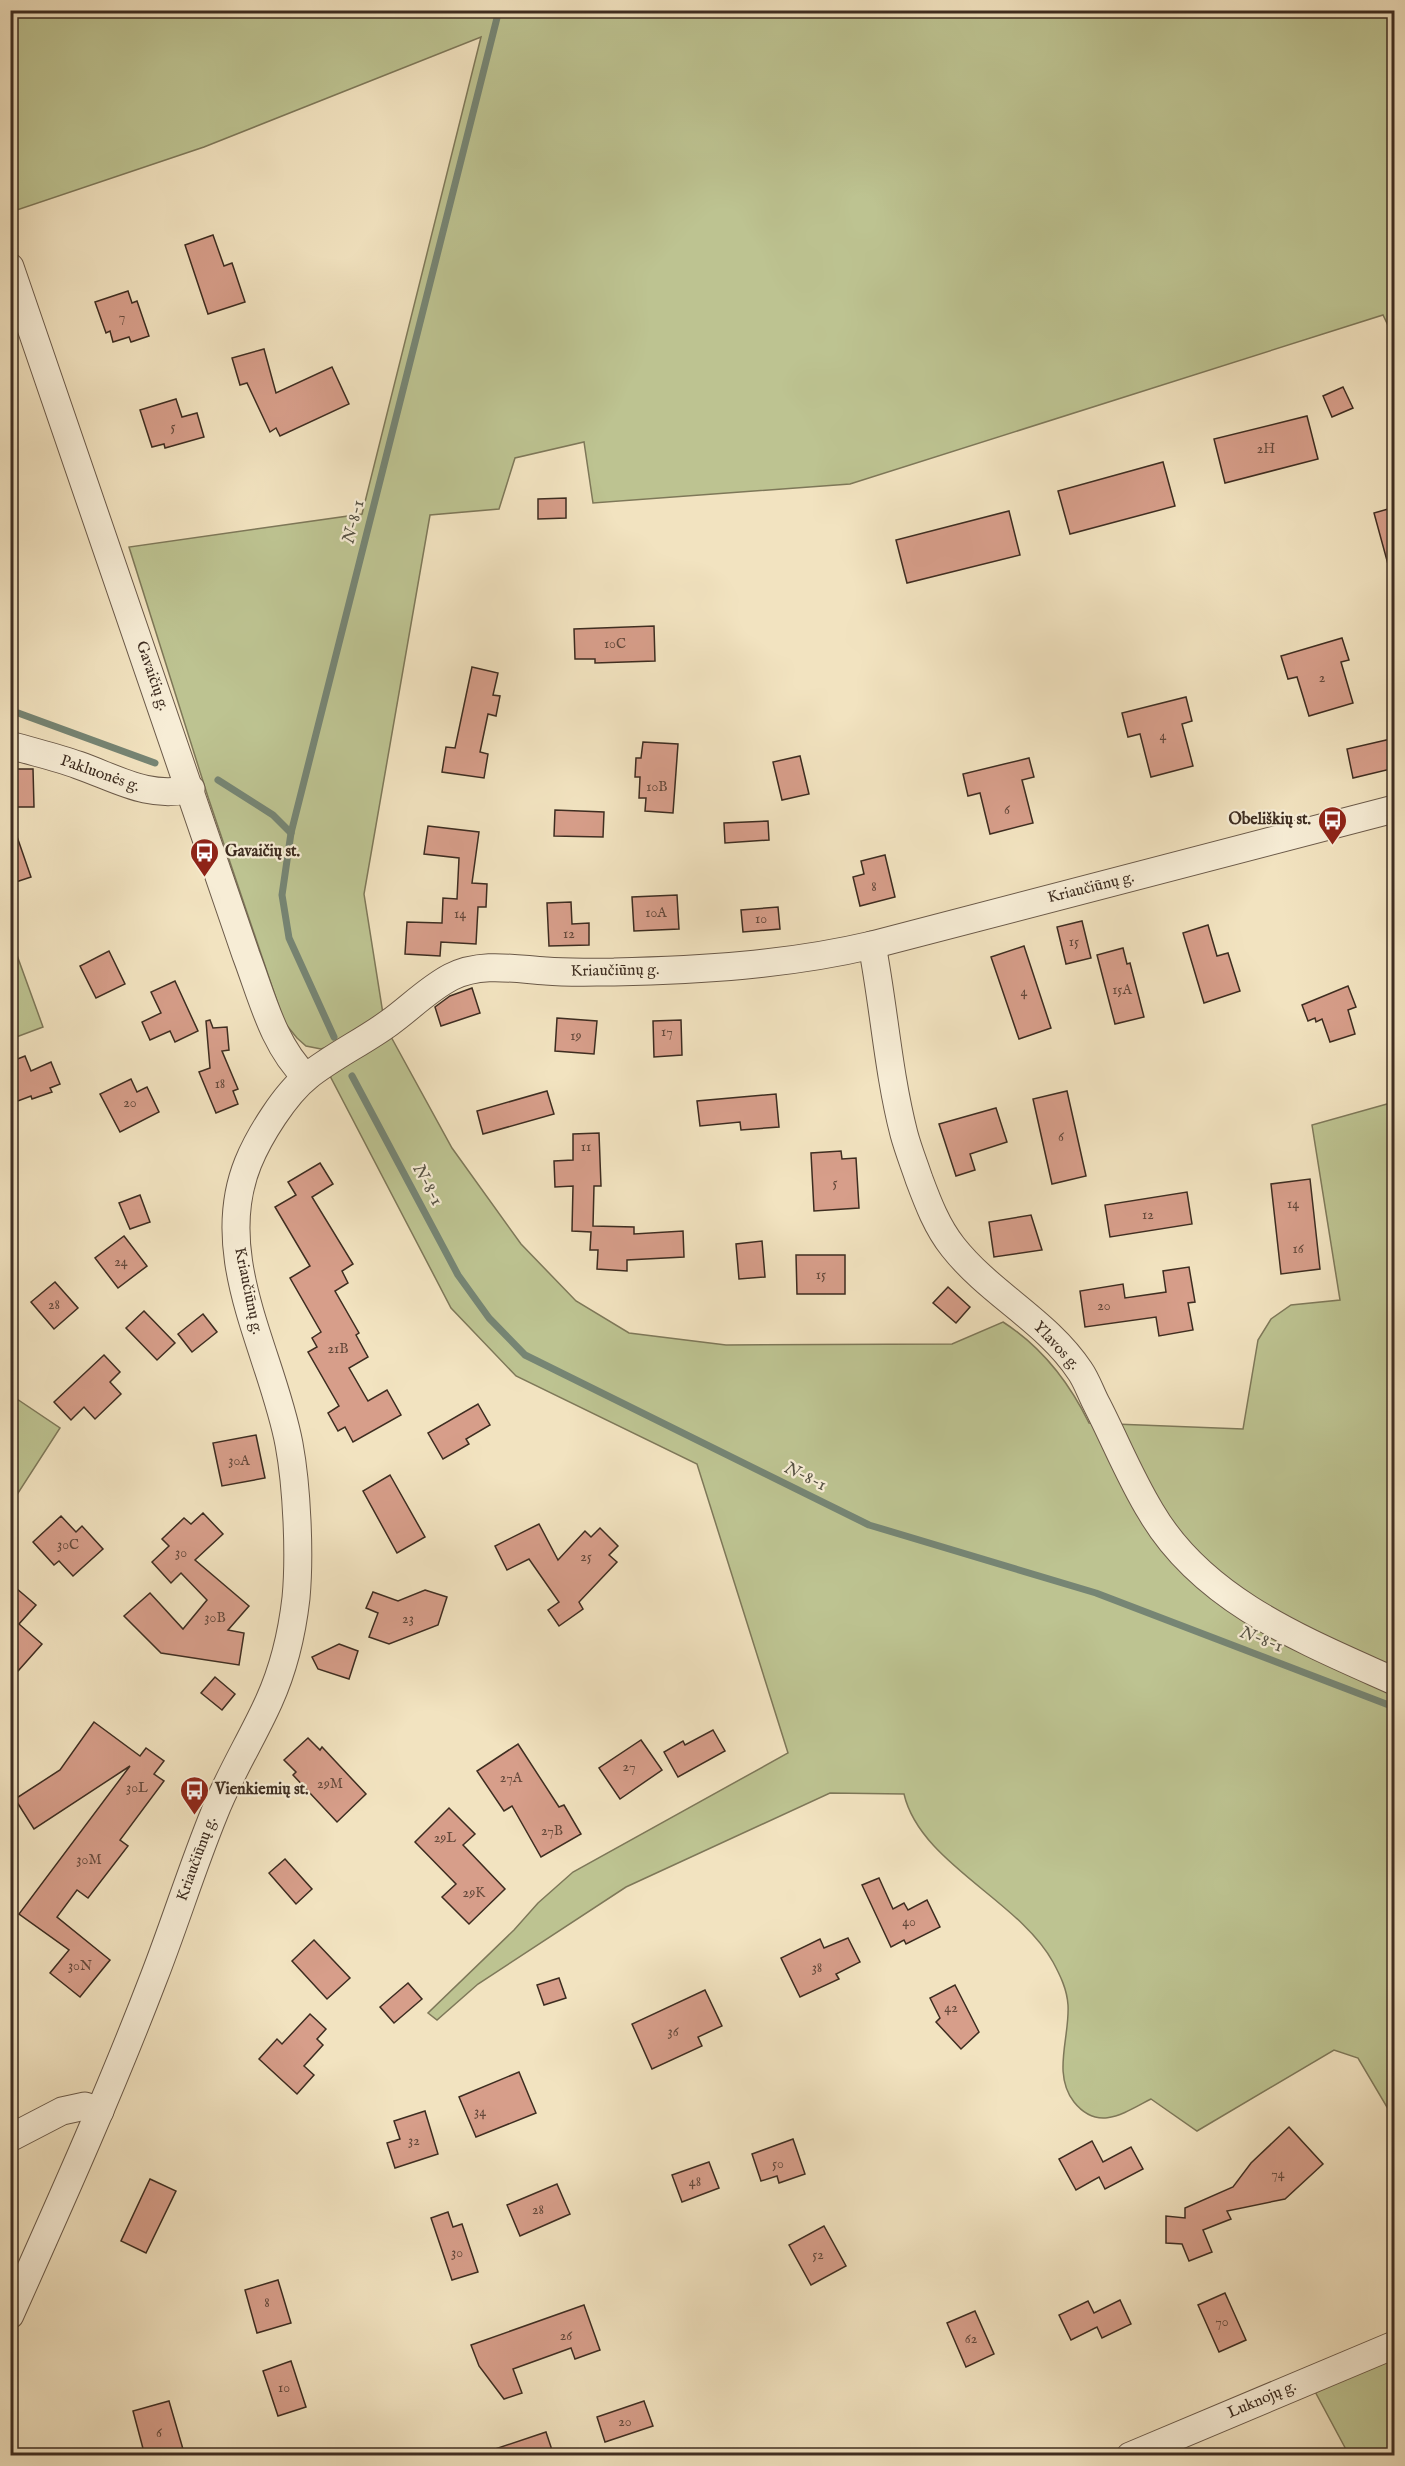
<svg xmlns="http://www.w3.org/2000/svg" width="1405" height="2466" font-family="'IM FELL English',serif">
<style>
.green{fill:#bdc391;stroke:#7e7859;stroke-width:1.5}
.lines{fill:none;stroke-linecap:round;stroke-linejoin:round}
.stream{stroke:#768574;stroke-width:7}
.building{fill:#d79e8a;stroke:#3e2d21;stroke-width:1.5}
.minor-casing{stroke:#6b5a49;stroke-width:29}
.minor{stroke:#f7edd6;stroke-width:27}
.labels{text-anchor:middle;dominant-baseline:central;stroke-width:4.5;stroke-linejoin:round;paint-order:stroke}
.number-label{font-size:14px;fill:#64493b}
.street-label{font-size:16px;fill:#3e2d21;stroke:#f7edd6}
.poi-label{font-size:16px;font-weight:bold;fill:#3e2d21;stroke:#f7edd6;text-anchor:start}
.water-label{font-size:18px;font-style:italic;fill:#565244;stroke:#f7edd6}
</style>
<rect width="100%" height="100%" fill="#f2e3c0"/>
<filter id="stains"><feTurbulence type="fractalNoise" baseFrequency=".00333" numOctaves="4"/><feColorMatrix values="0 0 0 0 .2 0 0 0 0 .09 0 0 0 0 .02 0 0 0 .5 -.17"/></filter>
<radialGradient id="worn" r=".72"><stop offset=".6" stop-color="#630" stop-opacity="0"/><stop offset="1" stop-color="#630" stop-opacity=".3"/></radialGradient>
<!-- green -->
<g class="green">
<polygon points="10,11 1394,11 1394,338 1383,315 850,484 593,503 584,442 515,458 499,509 430,515 364,894 383,1014 333,1045 321,1049 306,1046 297,1038 284,1022 208,797 129,547 362,514 481,37 204,147 11,212"/>
<polygon points="10,936 43,1027 11,1039 10,1039"/>
<path d="M390,1035L452,1148L521,1244L576,1301L629,1333L726,1345L952,1344L1003,1322C1042,1347 1069,1382 1089,1423L1243,1429L1258,1340L1271,1319L1291,1305L1340,1300L1312,1125L1394,1102V2119L1358,2058L1334,2050L1197,2131L1151,2099C1124,2113 1098,2132 1074,2102C1052,2074 1070,2037 1068,2005C1067,1989 1060,1975 1053,1962C1019,1900 920,1863 904,1794L830,1793L626,1887L478,1984L437,2020L428,2013L514,1930L538,1903L573,1872L788,1753L697,1464L516,1376L451,1308L329,1074Z"/>
<polygon points="11,1395 60,1428 11,1504"/>
<polygon points="1394,2360 1394,2455 1349,2455 1312,2386 1369,2366"/>
</g>
<g class="lines">
<!-- stream -->
<g class="stream">
<polyline points="10,710 155,763"/>
<polyline points="218,780 273,815 291,833"/>
<polyline points="334,1037 289,938 282,895 291,833 499,10"/>
<polyline points="352,1076 458,1275 489,1318 525,1355 869,1525 1096,1593 1394,1707"/>
</g>
</g>
<!-- building -->
<g class="building">
<polygon points="213,235 224,266 232,263 245,302 208,314 185,245"/>
<polygon points="128,291 132,303 137,301 149,336 131,342 129,337 113,342 110,331 106,333 95,302"/>
<polygon points="264,349 276,393 332,367 349,404 280,436 276,428 270,432 247,383 240,385 232,358"/>
<polygon points="1343,387 1353,408 1332,417 1323,396"/>
<polygon points="176,399 182,417 197,413 204,437 165,448 164,444 152,447 140,410"/>
<polygon points="1307,416 1318,459 1225,483 1214,439"/>
<polygon points="1163,462 1175,506 1070,534 1058,491"/>
<polygon points="566,498 566,518 538,519 538,499"/>
<polygon points="1395,507 1395,567 1389,568 1374,513"/>
<polygon points="1009,511 1020,555 907,583 896,540"/>
<polygon points="654,626 655,661 595,663 595,659 575,659 574,629"/>
<polygon points="1342,638 1349,660 1341,662 1353,703 1309,716 1297,677 1288,679 1281,656"/>
<polygon points="472,667 498,673 493,695 500,696 496,716 488,714 480,752 488,754 484,778 442,772 446,747 455,748"/>
<polygon points="1186,697 1192,721 1182,724 1193,766 1151,777 1140,734 1128,737 1122,713"/>
<polygon points="1395,738 1395,768 1353,778 1347,749"/>
<polygon points="643,742 678,744 673,813 645,811 646,798 639,798 640,777 635,777 636,758 641,758"/>
<polygon points="800,756 809,794 782,800 773,762"/>
<polygon points="1029,758 1034,777 1022,780 1033,823 990,834 980,793 968,796 963,774"/>
<polygon points="10,769 33,769 34,807 10,807"/>
<polygon points="555,810 604,812 603,837 554,836"/>
<polygon points="768,821 769,840 725,843 724,823"/>
<polygon points="13,825 31,877 10,884 10,826"/>
<polygon points="428,826 479,832 472,883 487,884 486,907 478,907 476,944 441,942 440,956 405,954 407,922 442,923 443,898 457,899 459,858 424,854"/>
<polygon points="885,855 895,897 860,906 853,877 864,874 861,861"/>
<polygon points="677,895 679,929 634,931 632,897"/>
<polygon points="571,902 572,924 589,923 589,945 549,946 547,903"/>
<polygon points="778,907 780,929 743,932 741,910"/>
<polygon points="1082,921 1091,958 1066,964 1057,927"/>
<polygon points="1208,925 1217,956 1228,953 1240,991 1204,1003 1183,933"/>
<polygon points="1024,946 1051,1028 1019,1039 991,957"/>
<polygon points="1123,948 1127,964 1130,963 1144,1017 1115,1024 1097,955"/>
<polygon points="109,951 125,984 96,998 80,966"/>
<polygon points="175,981 198,1031 175,1042 170,1031 150,1040 142,1022 161,1013 151,992"/>
<polygon points="1348,986 1356,1007 1348,1010 1355,1034 1330,1042 1322,1019 1316,1022 1315,1018 1308,1021 1302,1005"/>
<polygon points="472,988 480,1013 441,1026 435,1007 450,996"/>
<polygon points="557,1018 597,1021 594,1054 555,1051"/>
<polygon points="210,1020 213,1028 227,1027 229,1050 222,1051 238,1089 233,1091 238,1104 216,1113 199,1072 210,1068 206,1021"/>
<polygon points="681,1020 682,1055 654,1057 653,1021"/>
<polygon points="25,1056 31,1071 51,1062 60,1084 50,1088 52,1092 32,1099 31,1096 10,1104 10,1062"/>
<polygon points="131,1079 137,1092 147,1087 159,1112 120,1132 100,1094"/>
<polygon points="547,1091 554,1114 483,1134 477,1111"/>
<polygon points="1067,1091 1086,1176 1052,1184 1033,1099"/>
<polygon points="776,1094 779,1127 741,1130 740,1122 700,1126 697,1101"/>
<polygon points="996,1108 1007,1142 970,1154 975,1170 956,1176 939,1124"/>
<polygon points="599,1133 601,1186 594,1186 593,1226 634,1227 634,1234 683,1231 684,1257 627,1260 627,1271 597,1269 598,1250 590,1250 591,1232 572,1231 573,1186 555,1187 554,1161 573,1160 573,1134"/>
<polygon points="841,1151 842,1159 856,1158 859,1208 814,1211 811,1153"/>
<polygon points="320,1163 333,1184 312,1197 353,1264 342,1271 348,1283 335,1291 359,1333 356,1335 368,1357 349,1368 368,1401 387,1390 401,1415 353,1442 345,1427 338,1431 328,1413 339,1406 308,1352 317,1347 312,1338 321,1332 290,1278 310,1266 275,1207 296,1195 288,1182"/>
<polygon points="1310,1179 1320,1269 1281,1274 1271,1184"/>
<polygon points="1187,1192 1192,1224 1110,1237 1105,1205"/>
<polygon points="140,1195 150,1222 130,1229 119,1203"/>
<polygon points="1031,1215 1042,1250 994,1257 989,1222"/>
<polygon points="124,1236 147,1266 118,1288 95,1258"/>
<polygon points="762,1241 765,1277 739,1279 736,1244"/>
<polygon points="796,1255 845,1255 845,1294 797,1294"/>
<polygon points="1189,1267 1195,1302 1188,1303 1193,1330 1159,1336 1156,1317 1085,1327 1080,1291 1123,1284 1125,1298 1166,1292 1163,1271"/>
<polygon points="55,1282 78,1308 54,1329 31,1302"/>
<polygon points="948,1287 970,1307 956,1323 933,1303"/>
<polygon points="144,1311 175,1343 157,1360 126,1328"/>
<polygon points="203,1314 217,1332 192,1352 178,1334"/>
<polygon points="104,1355 120,1372 110,1382 121,1394 95,1419 84,1407 71,1420 54,1402"/>
<polygon points="478,1404 490,1425 466,1439 469,1444 443,1459 428,1433"/>
<polygon points="256,1435 265,1478 222,1486 213,1443"/>
<polygon points="390,1475 425,1537 397,1553 363,1491"/>
<polygon points="203,1513 223,1534 195,1560 249,1606 228,1630 244,1633 239,1665 161,1653 124,1616 150,1593 183,1629 207,1600 181,1573 171,1583 152,1562 169,1546 162,1539 184,1518 191,1524"/>
<polygon points="61,1516 76,1532 82,1526 103,1549 73,1576 59,1561 54,1565 33,1542"/>
<polygon points="539,1524 558,1560 585,1531 591,1537 600,1528 618,1546 609,1555 617,1562 579,1602 583,1609 559,1626 548,1610 559,1602 529,1559 507,1570 495,1546"/>
<polygon points="10,1583 36,1605 19,1624 42,1644 10,1680"/>
<polygon points="425,1590 447,1597 438,1625 389,1644 369,1637 378,1613 366,1608 373,1592 398,1601"/>
<polygon points="339,1644 358,1651 349,1679 318,1669 312,1657"/>
<polygon points="215,1677 235,1694 222,1710 201,1693"/>
<polygon points="94,1722 140,1756 146,1748 164,1761 154,1774 164,1781 120,1840 128,1846 88,1898 77,1890 57,1917 110,1960 80,1997 50,1973 69,1950 19,1914 130,1766 34,1829 15,1799 60,1770"/>
<polygon points="713,1730 725,1751 678,1777 664,1752 683,1741 685,1745"/>
<polygon points="308,1738 320,1750 322,1747 366,1794 337,1822 293,1775 296,1772 284,1760"/>
<polygon points="641,1740 662,1770 620,1799 599,1768"/>
<polygon points="518,1744 559,1807 564,1805 581,1834 541,1857 512,1806 504,1811 477,1771"/>
<polygon points="449,1808 475,1834 463,1845 505,1889 469,1924 442,1897 456,1884 415,1842"/>
<polygon points="285,1859 312,1889 296,1904 269,1873"/>
<polygon points="879,1878 893,1909 904,1903 908,1910 927,1900 940,1927 906,1944 904,1940 891,1947 862,1885"/>
<polygon points="848,1938 860,1962 836,1974 839,1979 800,1997 781,1958 820,1939 824,1948"/>
<polygon points="314,1940 350,1978 327,1999 292,1961"/>
<polygon points="559,1978 566,1998 544,2005 537,1985"/>
<polygon points="408,1983 422,1999 394,2023 380,2007"/>
<polygon points="955,1985 979,2032 961,2049 936,2022 940,2018 930,1998"/>
<polygon points="705,1990 722,2026 698,2037 702,2046 652,2069 632,2024"/>
<polygon points="310,2014 326,2029 317,2039 323,2045 304,2066 314,2075 297,2094 259,2059 277,2039 282,2044"/>
<polygon points="519,2072 536,2113 476,2137 459,2097"/>
<polygon points="425,2111 438,2154 395,2168 387,2143 400,2139 394,2121"/>
<polygon points="1289,2127 1323,2164 1285,2199 1227,2211 1231,2219 1203,2230 1212,2252 1189,2261 1182,2244 1166,2243 1166,2216 1185,2218 1185,2208 1233,2187 1251,2163"/>
<polygon points="793,2139 805,2174 779,2183 777,2176 761,2181 752,2154"/>
<polygon points="1092,2141 1103,2162 1131,2147 1143,2169 1105,2189 1099,2177 1076,2190 1059,2159"/>
<polygon points="709,2162 719,2188 682,2202 672,2175"/>
<polygon points="150,2179 176,2191 146,2253 121,2241"/>
<polygon points="557,2184 570,2214 520,2236 507,2205"/>
<polygon points="448,2212 453,2227 462,2224 478,2272 452,2280 431,2218"/>
<polygon points="824,2226 846,2266 811,2285 789,2245"/>
<polygon points="278,2280 291,2323 257,2333 245,2290"/>
<polygon points="1225,2293 1246,2340 1219,2352 1198,2305"/>
<polygon points="1120,2300 1131,2324 1102,2338 1097,2327 1071,2340 1059,2315 1088,2301 1094,2313"/>
<polygon points="584,2305 600,2350 575,2359 571,2348 513,2369 522,2393 504,2399 479,2366 471,2345"/>
<polygon points="975,2311 994,2354 966,2367 947,2323"/>
<polygon points="291,2361 306,2407 278,2416 263,2371"/>
<polygon points="169,2401 185,2456 145,2456 133,2411"/>
<polygon points="644,2401 653,2426 605,2442 597,2417"/>
<polygon points="546,2432 554,2456 486,2456 486,2452"/>
</g>
<g class="lines">
<defs>
<g id="minor">
<path d="M10,267L246,955C262,997 273,1045 306,1077"/>
<path d="M10,745C33,752 56,757 78,765C118,779 148,799 191,789"/>
<path d="M872,945C884,1007 888,1072 904,1134C908,1149 914,1164 919,1179C928,1203 937,1227 953,1247C990,1294 1047,1321 1080,1371C1087,1381 1091,1394 1097,1405C1115,1440 1130,1478 1151,1512C1203,1601 1305,1641 1394,1681"/>
<polyline points="10,2138 62,2111 85,2106 100,2111"/>
<path d="M10,2315C60,2203 110,2092 154,1977C175,1923 192,1868 214,1814C229,1775 252,1739 269,1701C283,1670 292,1633 296,1598C300,1555 297,1487 289,1444C272,1353 210,1257 248,1163C259,1136 285,1094 308,1076C333,1056 363,1042 389,1023C410,1008 428,989 451,977C481,962 514,969 546,971C568,973 591,972 614,972C701,970 787,965 872,945L1394,809"/>
<polyline points="1130,2456 1394,2345"/>
</g>
</defs>
<!-- minor casing -->
<use href="#minor" class="minor-casing"/>
<!-- minor -->
<use href="#minor" class="minor"/>
</g>
<!-- icons -->
<defs>
<symbol id="bus-pin" viewBox="-11 -11 22 30"><path d="M0 17L-7.5 6A9.5 9.5 0 1 1 7.5 6Z" fill="#8f2418" stroke="#f7edd6"/><path d="M-5-6H5V4H4V6H2V4H-2V6H-4V4H-5ZM-3.5-4V0h7V-4ZM-3.5 1.2v1.5H-2V1.2ZM2 1.2v1.5H3.5V1.2Z" fill="#fff"/></symbol>
</defs>
<g fill-rule="evenodd">
<use href="#bus-pin" x="1316" y="804" width="33" height="45"/>
<use href="#bus-pin" x="188" y="836" width="33" height="45"/>
<use href="#bus-pin" x="178" y="1774" width="33" height="45"/>
</g>
<g class="labels">
<!-- number labels -->
<g class="number-label">
<text x="122" y="317">7</text>
<text x="173" y="427">5</text>
<text x="1266" y="449">2H</text>
<text x="615" y="644">10C</text>
<text x="1322" y="678">2</text>
<text x="1163" y="736">4</text>
<text x="657" y="787">10B</text>
<text x="1007" y="810">6</text>
<text x="874" y="887">8</text>
<text x="656" y="913">10A</text>
<text x="460" y="914">14</text>
<text x="761" y="919">10</text>
<text x="569" y="934">12</text>
<text x="1074" y="942">15</text>
<text x="1122" y="990">15A</text>
<text x="1024" y="992">4</text>
<text x="667" y="1032">17</text>
<text x="576" y="1036">19</text>
<text x="220" y="1084">18</text>
<text x="130" y="1103">20</text>
<text x="1061" y="1137">6</text>
<text x="586" y="1147">11</text>
<text x="835" y="1183">5</text>
<text x="1293" y="1204">14</text>
<text x="1148" y="1215">12</text>
<text x="1298" y="1249">16</text>
<text x="121" y="1262">24</text>
<text x="821" y="1275">15</text>
<text x="54" y="1305">28</text>
<text x="1104" y="1306">20</text>
<text x="338" y="1349">21B</text>
<text x="239" y="1461">30A</text>
<text x="68" y="1545">30C</text>
<text x="181" y="1553">30</text>
<text x="586" y="1557">25</text>
<text x="215" y="1618">30B</text>
<text x="408" y="1619">23</text>
<text x="629" y="1767">27</text>
<text x="511" y="1778">27A</text>
<text x="330" y="1784">29M</text>
<text x="137" y="1788">30L</text>
<text x="552" y="1831">27B</text>
<text x="445" y="1838">29L</text>
<text x="89" y="1860">30M</text>
<text x="474" y="1893">29K</text>
<text x="909" y="1922">40</text>
<text x="80" y="1966">30N</text>
<text x="817" y="1968">38</text>
<text x="951" y="2008">42</text>
<text x="673" y="2032">36</text>
<text x="480" y="2112">34</text>
<text x="414" y="2141">32</text>
<text x="778" y="2164">50</text>
<text x="1278" y="2174">74</text>
<text x="695" y="2182">48</text>
<text x="538" y="2210">28</text>
<text x="457" y="2253">30</text>
<text x="818" y="2255">52</text>
<text x="267" y="2303">8</text>
<text x="1222" y="2322">70</text>
<text x="566" y="2336">26</text>
<text x="971" y="2339">62</text>
<text x="284" y="2388">10</text>
<text x="625" y="2422">20</text>
<text x="159" y="2433">6</text>
</g>
<!-- street labels -->
<g class="street-label">
<text transform="translate(152 676) rotate(71)">Gavaičių g.</text>
<text transform="translate(100 774) rotate(19)">Pakluonės g.</text>
<text transform="translate(1091 888) rotate(-14)">Kriaučiūnų g.</text>
<text transform="translate(615 971) rotate(-1)">Kriaučiūnų g.</text>
<text transform="translate(248 1291) rotate(78)">Kriaučiūnų g.</text>
<text transform="translate(1056 1346) rotate(47)">Ylavos g.</text>
<text transform="translate(197 1859) rotate(-70)">Kriaučiūnų g.</text>
<text transform="translate(1262 2400) rotate(-23)">Luknojų g.</text>
</g>
<!-- poi labels -->
<g class="poi-label">
<text x="1311" y="820" text-anchor="end">Obeliškių st.</text>
<text x="225" y="852">Gavaičių st.</text>
<text x="215" y="1790">Vienkiemių st.</text>
</g>
<!-- water labels -->
<g class="water-label">
<text transform="translate(354 522) rotate(-76)">N-8-1</text>
<text transform="translate(427 1185) rotate(62)">N-8-1</text>
<text transform="translate(805 1477) rotate(26)">N-8-1</text>
<text transform="translate(1261 1640) rotate(21)">N-8-1</text>
</g>
</g>
<!-- margin -->
<rect width="1405" height="2466" fill="none" stroke="#f2e3c0" stroke-width="36"/>
<rect x="12" y="12" width="1381" height="2442" fill="none" stroke="#3e2d21" stroke-width="3"/>
<rect x="18" y="18" width="1369" height="2430" fill="none" stroke="#3e2d21" stroke-width="1.5"/>
<rect width="100%" height="100%" filter="url(#stains)"/>
<rect width="100%" height="100%" fill="url(#worn)"/>
</svg>
